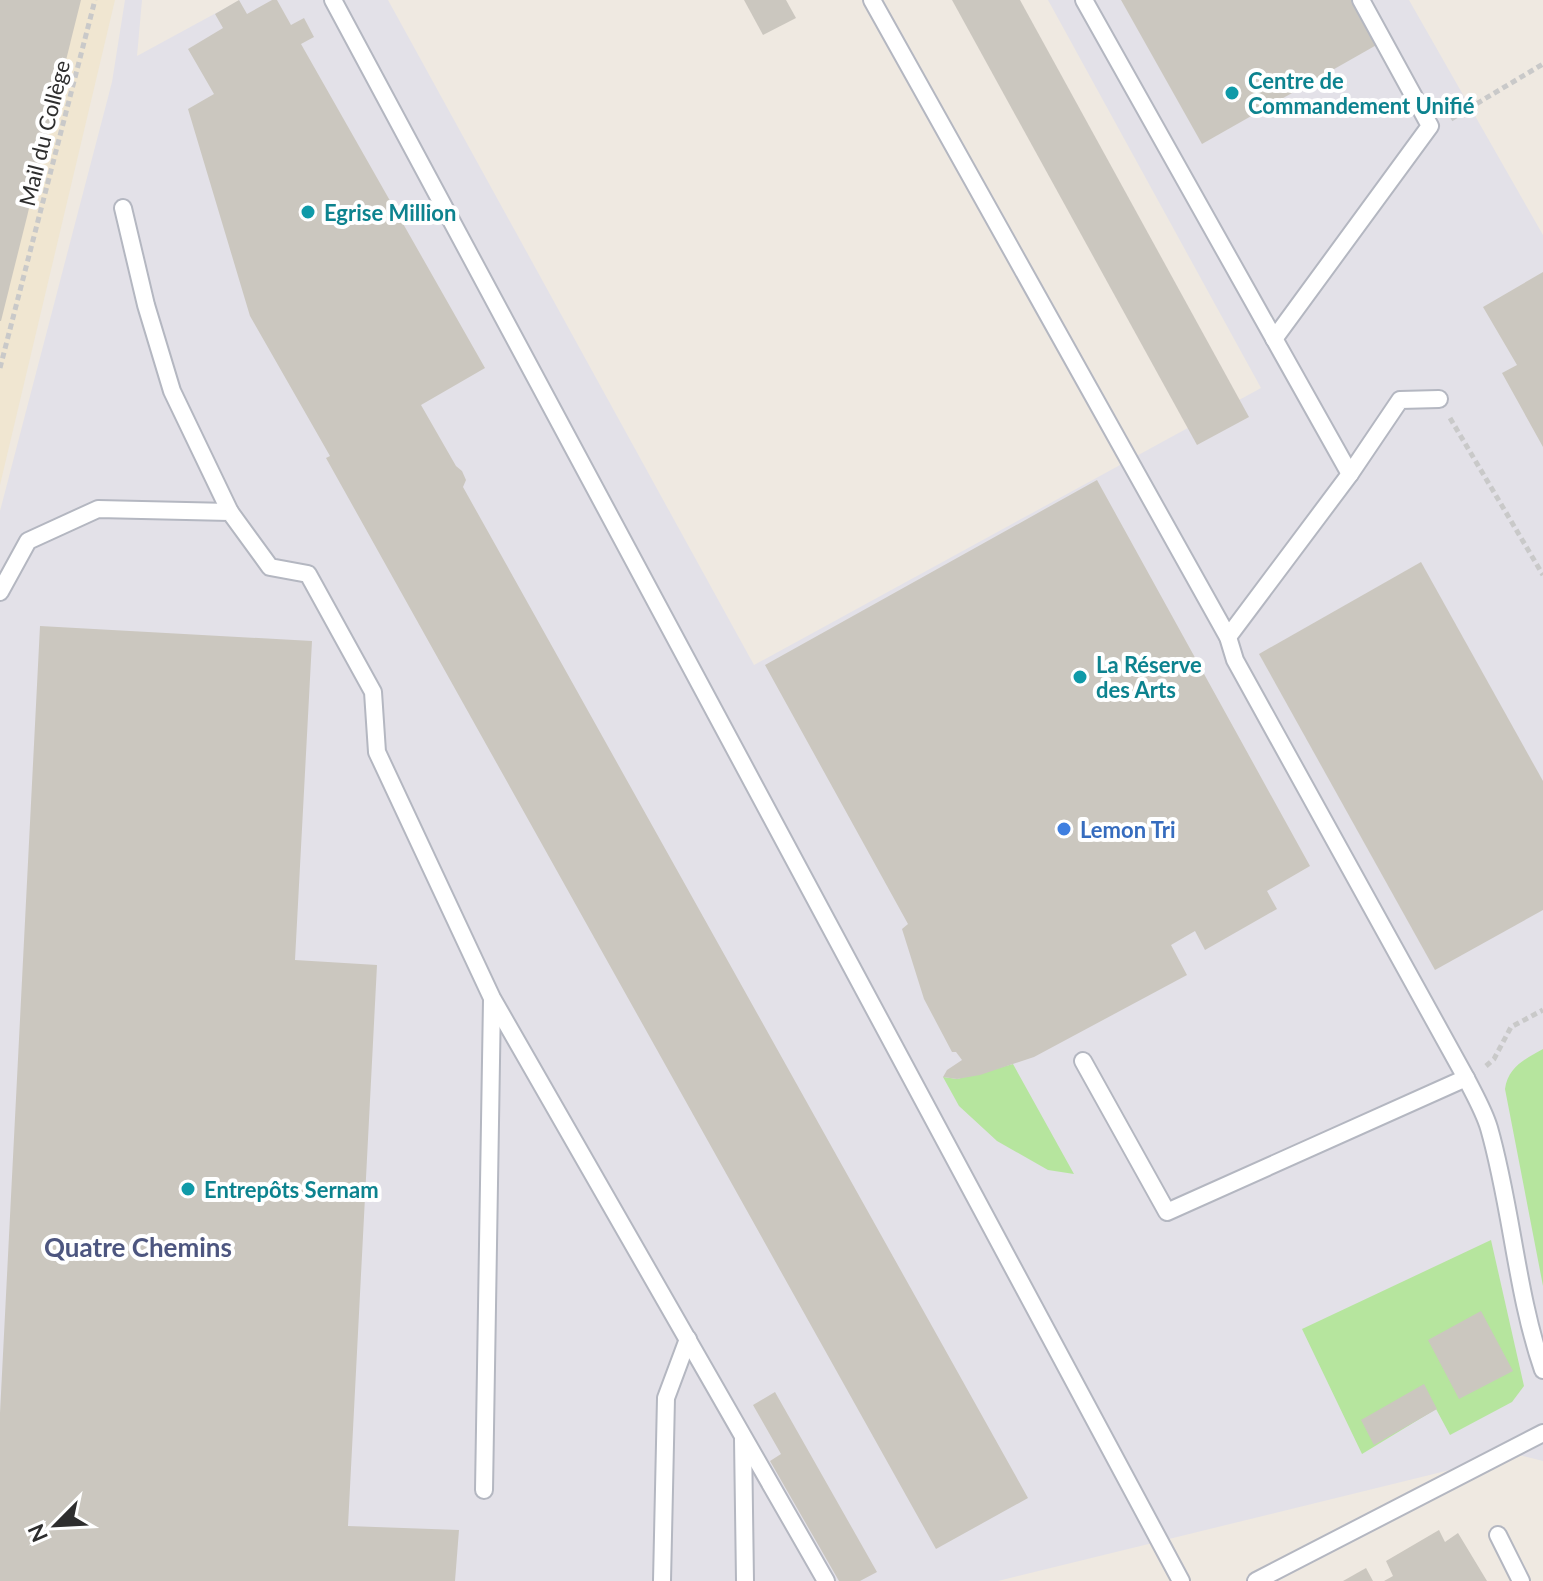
<svg xmlns="http://www.w3.org/2000/svg" width="1543" height="1581" font-family="Lato,sans-serif">
<style>
.industrial{fill:#e3e1e8}
.education{fill:#f0e6d1}
.green{fill:#b6e59e}
.building{fill:#cbc7bf}
.lines{fill:none;stroke-linecap:round;stroke-linejoin:round}
.service-casing{stroke:#b4b7c1;stroke-width:20}
.path{stroke:#c9c9c9;stroke-width:5;stroke-dasharray:6 4;stroke-linecap:butt}
.service{stroke:#fff;stroke-width:16}
.culture-dot{fill:#0f9aa8;stroke:#fff;stroke-width:3}
.shop-dot{fill:#3f7fe0;stroke:#fff;stroke-width:3}
.labels{text-anchor:middle;dominant-baseline:central;stroke-width:8;stroke-linejoin:round;paint-order:stroke}
.culture-label{font-size:22px;font-weight:bold;fill:#0d838f;stroke:#fff;text-anchor:start}
.street-label{font-size:22px;fill:#2e2e2e;stroke:#fff}
.shop-label{font-size:22px;font-weight:bold;fill:#366cbe;stroke:#fff;text-anchor:start}
.quarter-label{font-size:26px;font-weight:bold;fill:#4d5680;stroke:#fff}
</style>
<rect width="100%" height="100%" fill="#efe9e1"/>
<!-- industrial -->
<polygon class="industrial" points="125,0 142,0 137,56 240,0 388,0 754,665 1261,388 1048,0 1409,0 1543,235 1543,1461 1515,1454 998,1581 0,1581 0,511 112,82"/>
<!-- education -->
<polygon class="education" points="0,0 115,0 0,485"/>
<!-- green -->
<g class="green">
<path d="M1543,1049V1286L1505,1089C1508,1067 1525,1059 1543,1049Z"/>
<polygon points="1013,1064 1074,1174 1048,1170 997,1141 959,1106 943,1077 957,1079"/>
<polygon points="1491,1240 1524,1386 1512,1402 1450,1435 1436,1409 1362,1454 1302,1329"/>
</g>
<!-- building -->
<g class="building">
<polygon points="0,0 81,0 1,321 0,321"/>
<polygon points="239,0 247,14 272,0 277,0 291,25 304,18 314,37 301,44 485,368 421,405 456,466 462,471 466,480 463,487 1028,1498 936,1549 326,458 330,456 250,316 188,109 214,94 188,49 223,28 215,14"/>
<polygon points="744,0 786,0 796,18 763,35"/>
<polygon points="952,0 1020,0 1249,417 1197,445"/>
<polygon points="1121,0 1355,0 1380,43 1202,144"/>
<polygon points="1543,272 1543,447 1502,373 1517,365 1483,307"/>
<polygon points="1097,480 1310,866 1267,891 1277,909 1205,950 1195,931 1171,945 1187,975 1034,1057 980,1075 957,1079 943,1077 947,1070 962,1060 956,1052 952,1052 924,999 902,929 908,924 765,665"/>
<polygon points="1421,562 1543,781 1543,910 1435,970 1259,654"/>
<polygon points="40,626 312,641 295,960 377,965 348,1526 459,1530 455,1581 0,1581 0,1413"/>
<polygon points="1481,1311 1513,1371 1459,1399 1428,1340"/>
<polygon points="1424,1384 1437,1409 1374,1445 1361,1420"/>
<polygon points="775,1392 877,1572 860,1581 839,1581 770,1461 781,1454 753,1405"/>
<polygon points="1439,1530 1445,1542 1458,1533 1487,1581 1384,1581 1393,1576 1386,1561"/>
<polygon points="1366,1568 1373,1581 1343,1581"/>
</g>
<g class="lines">
<defs>
<g id="service">
<polyline points="333,0 1181,1581"/>
<path d="M872,0L1228,637L1235,660L1466,1078C1474,1094 1484,1111 1489,1128C1512,1208 1516,1292 1543,1370"/>
<polyline points="1084,0 1350,474"/>
<polyline points="123,208 146,305 172,391 230,512"/>
<polyline points="1274,339 1430,126 1361,0"/>
<polyline points="0,592 28,541 98,509 230,512 270,567 308,574 373,692 377,752 492,998 826,1581"/>
<polyline points="1228,637 1350,474 1400,400 1439,399"/>
<polyline points="1083,1061 1167,1212 1466,1078"/>
<polyline points="743,1439 745,1581"/>
<polyline points="484,1490 492,1000"/>
<polyline points="1498,1535 1521,1581"/>
<polyline points="662,1581 666,1398 688,1339"/>
<polyline points="1256,1581 1543,1433"/>
</g>
</defs>
<!-- service casing -->
<use href="#service" class="service-casing"/>
<!-- path -->
<g class="path">
<polyline points="1451,119 1543,64"/>
<polyline points="0,368 95,0"/>
<polyline points="1450,418 1543,575"/>
<polyline points="1486,1066 1494,1059 1511,1027 1543,1010"/>
</g>
<!-- service -->
<use href="#service" class="service"/>
</g>
<!-- markers -->
<g class="culture-dot">
<circle cx="1232" cy="93" r="8"/>
<circle cx="308" cy="212" r="8"/>
<circle cx="1080" cy="677" r="8"/>
<circle cx="188" cy="1189" r="8"/>
</g>
<circle class="shop-dot" cx="1064" cy="829" r="8"/>
<g class="labels">
<!-- culture labels -->
<g class="culture-label">
<text x="1248" y="80">Centre de<tspan x="1248" dy="25">Commandement Unifié</tspan></text>
<text x="324" y="212">Egrise Million</text>
<text x="1096" y="664">La Réserve<tspan x="1096" dy="25">des Arts</tspan></text>
<text x="204" y="1189">Entrepôts Sernam</text>
</g>
<!-- street labels -->
<g class="street-label">
<text transform="translate(44 133) rotate(-76)">Mail du Collège</text>
</g>
<!-- shop labels -->
<g class="shop-label">
<text x="1080" y="829">Lemon Tri</text>
</g>
<!-- quarter labels -->
<g class="quarter-label">
<text x="138" y="1247">Quatre Chemins</text>
</g>
</g>
<!-- north arrow -->
<g transform="translate(56 1525) rotate(246)" stroke="#ffffff" stroke-width="6" paint-order="stroke">
<path d="M0-6L14 30L0 20L-14 30Z" fill="#2e2e2e"/>
<text y="-12" font-size="22" font-weight="bold" text-anchor="middle" fill="#2e2e2e">N</text>
</g>
</svg>
